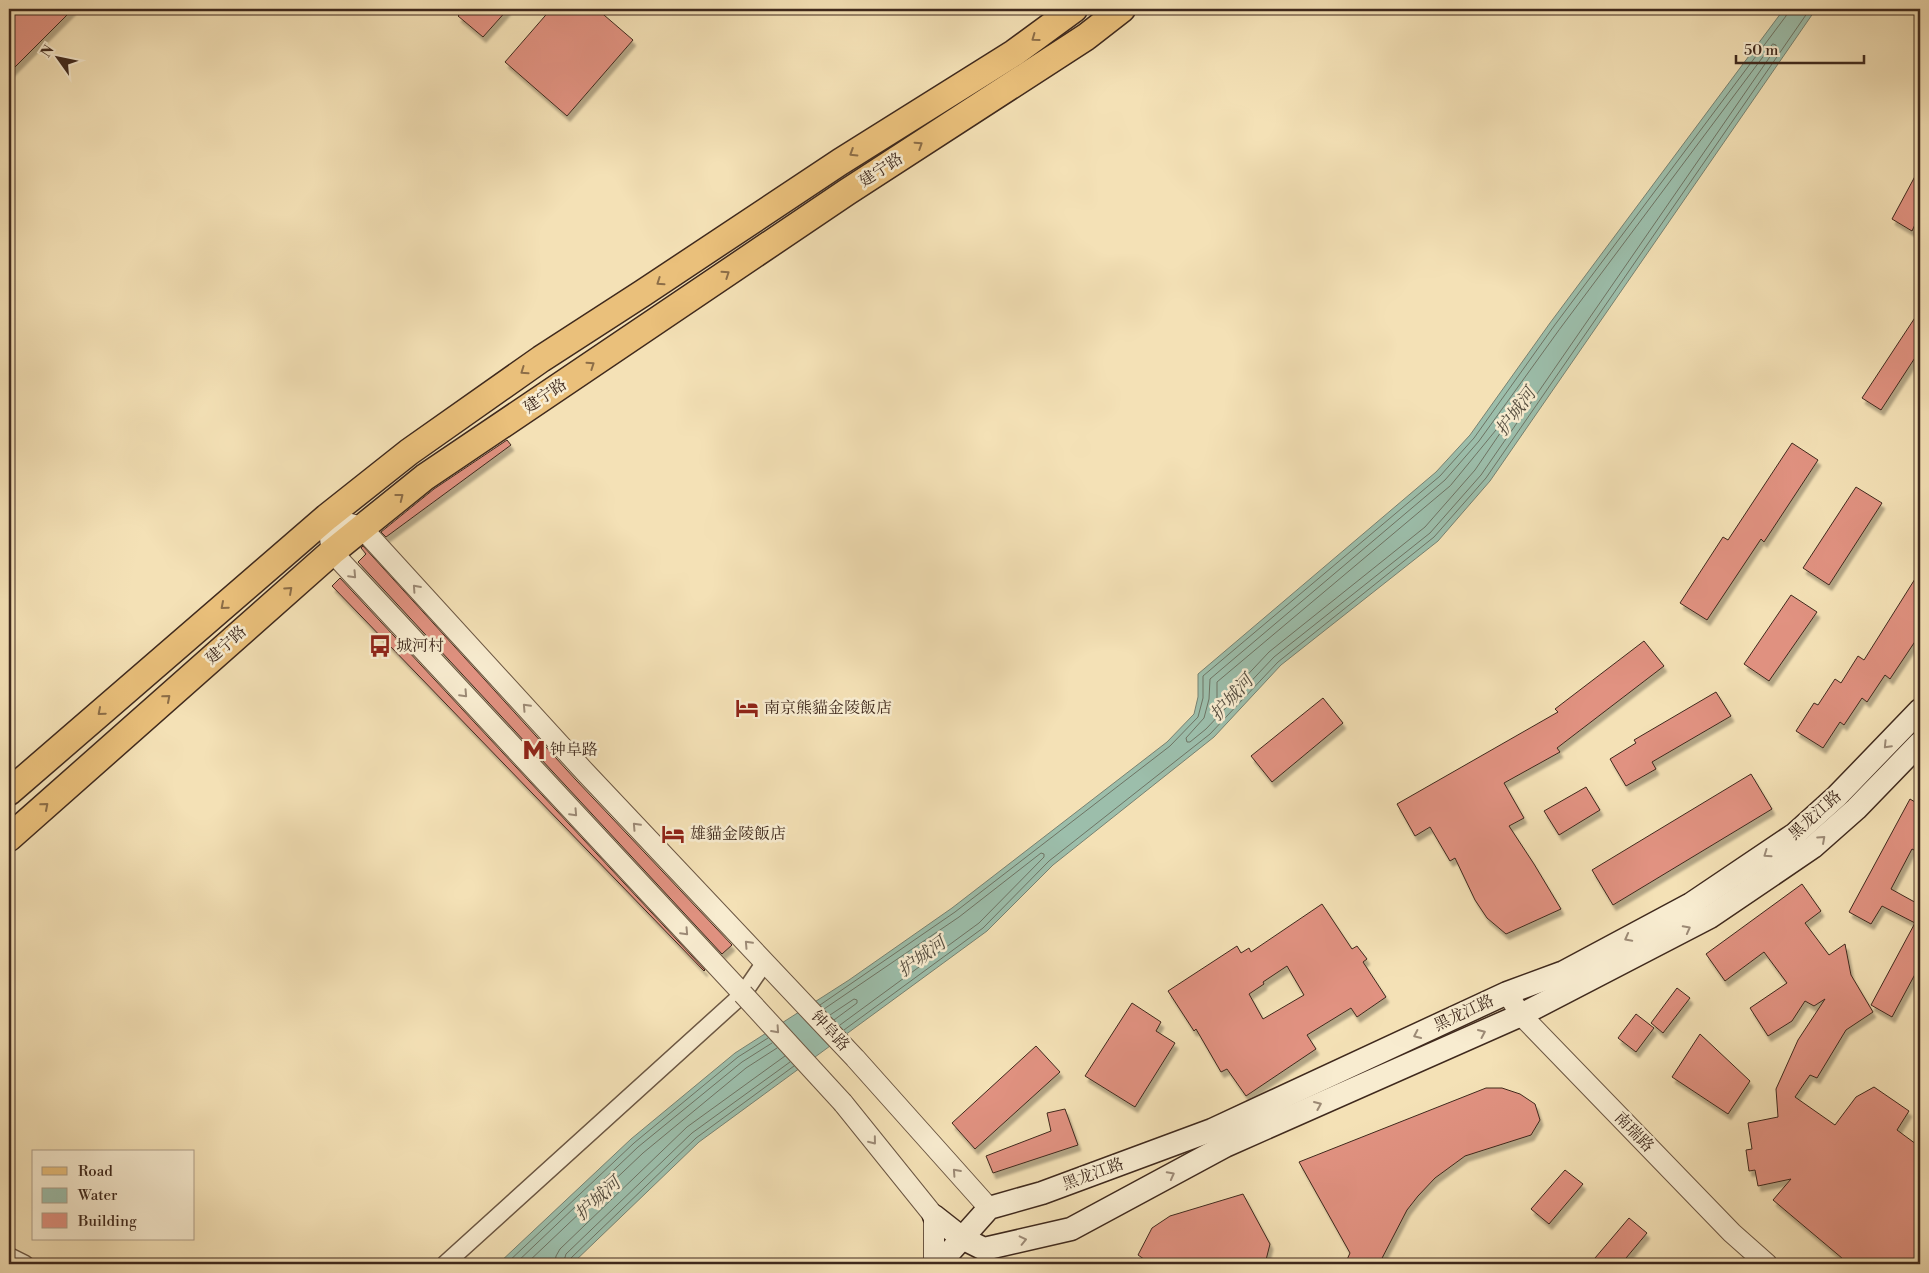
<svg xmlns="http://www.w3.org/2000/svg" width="1929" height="1273" font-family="'Libre Bodoni','Noto Serif SC',serif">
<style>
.water{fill:#9cbeab;stroke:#778272}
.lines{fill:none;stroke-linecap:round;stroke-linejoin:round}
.shore{stroke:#6e7464;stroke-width:1}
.building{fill:#e19281;stroke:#3f291d;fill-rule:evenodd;filter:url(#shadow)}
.minor-casing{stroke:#6c5743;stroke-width:19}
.tertiary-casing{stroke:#6c5743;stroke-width:22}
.secondary-casing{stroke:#3f291d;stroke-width:25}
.primary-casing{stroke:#3f291d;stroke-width:29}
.minor{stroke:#f8ecd0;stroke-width:16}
.tertiary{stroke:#f8ecd0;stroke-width:20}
.secondary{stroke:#f8ecd0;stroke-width:22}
.primary{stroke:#eac07b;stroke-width:26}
.tertiary-bridge-casing{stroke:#6c5743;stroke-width:22;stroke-linecap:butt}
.tertiary-bridge{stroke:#f8ecd0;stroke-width:20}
.oneway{stroke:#8c6d47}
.oneway2{stroke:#9c8a76}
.labels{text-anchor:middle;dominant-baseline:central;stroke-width:5;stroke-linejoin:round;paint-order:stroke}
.street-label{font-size:16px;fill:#3f291d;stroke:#f8ecd0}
.poi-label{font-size:16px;fill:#3f291d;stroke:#f8ecd0;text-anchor:start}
.water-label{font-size:18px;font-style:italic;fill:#564e40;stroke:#f8ecd0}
</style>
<defs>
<filter id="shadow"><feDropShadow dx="3" dy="5.5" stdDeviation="1" flood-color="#0004"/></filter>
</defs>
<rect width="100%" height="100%" fill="#f4e1b6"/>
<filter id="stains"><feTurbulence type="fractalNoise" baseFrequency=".004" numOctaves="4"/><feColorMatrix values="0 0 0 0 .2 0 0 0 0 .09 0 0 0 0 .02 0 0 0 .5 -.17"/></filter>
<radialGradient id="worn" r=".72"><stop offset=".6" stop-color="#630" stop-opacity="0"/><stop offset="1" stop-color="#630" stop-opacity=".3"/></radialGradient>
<!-- water -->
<polygon class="water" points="1784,9 1816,9 1490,481 1438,541 1281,665 1214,737 1053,865 987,931 699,1142 572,1264 498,1264 631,1139 735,1053 849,980 952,908 1167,742 1194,714 1198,697 1198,674 1436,472 1470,435 1550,323"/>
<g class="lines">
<!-- shore -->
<g class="shore">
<polygon points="1773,44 1776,45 1776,48 1481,475 1430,533 1274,657 1206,729 1190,742 1187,742 1186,738 1204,718 1209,699 1210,679 1445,480 1479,441 1559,330"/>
<polygon points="1503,422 1505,426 1475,470 1425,527 1269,652 1221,703 1217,703 1217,682 1450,486"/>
<polyline points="820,1005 955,912 1170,746 1198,717 1203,698 1203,676 1440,476 1474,438 1554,326 1786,16 1788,9"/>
<polyline points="824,1009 959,917 1041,853 1044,854 1044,857 979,923 840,1025"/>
<polyline points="830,1015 854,999 857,1000 857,1003 834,1020"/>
<polyline points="844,1030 983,928 1049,861 1210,734 1278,662 1434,537 1486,478 1810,9"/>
<polyline points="506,1264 634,1143 738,1057 768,1038"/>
<polyline points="515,1264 638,1147 742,1062 772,1043"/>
<polyline points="526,1264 643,1153 746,1068 777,1048"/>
<polyline points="555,1264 556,1256 560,1249 687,1127 785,1056"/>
<polyline points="563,1264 566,1254 692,1133 790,1062"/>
<polyline points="569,1264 571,1258 696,1138 794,1066"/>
</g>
</g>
<!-- building -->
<g class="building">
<polygon points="9,9 73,9 9,73"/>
<polygon points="465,9 508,9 483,37 458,16"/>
<polygon points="551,9 597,9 633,40 567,116 505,62"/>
<polygon points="1920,167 1920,214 1912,231 1892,219"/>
<polygon points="1920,310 1920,350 1881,410 1862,398"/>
<polygon points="507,440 511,445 386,537 381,532 434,489"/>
<polygon points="1792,443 1818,460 1764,542 1761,539 1707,620 1680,603 1723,537 1728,540"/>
<polygon points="1856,487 1882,503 1829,585 1803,568"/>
<polygon points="363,546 576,780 732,945 722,954 358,562 366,554 361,548"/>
<polygon points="1920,571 1920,634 1890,679 1885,675 1867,702 1862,698 1844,725 1840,722 1823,748 1796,731 1814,703 1818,705 1835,679 1841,683 1858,656 1864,660"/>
<polygon points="340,578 705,970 704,971 332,586"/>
<polygon points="1791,595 1817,612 1769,681 1744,664"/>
<polygon points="1644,641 1664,666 1557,748 1560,752 1504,783 1524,818 1509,826 1534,864 1561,909 1506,934 1487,918 1475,900 1455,858 1450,861 1430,827 1415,836 1397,804 1558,712 1555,709"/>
<polygon points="1716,692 1731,716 1652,762 1656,769 1626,786 1610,759 1636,743 1634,740"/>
<polygon points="1323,698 1343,723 1272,782 1251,756"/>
<polygon points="1751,774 1772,809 1613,905 1592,870"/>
<polygon points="1586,787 1600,810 1559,835 1544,811"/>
<polygon points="1910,799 1920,805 1920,853 1912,849 1891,889 1920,905 1920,965 1892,1017 1871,1005 1915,923 1882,906 1871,924 1849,912"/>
<polygon points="1802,884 1821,911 1805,923 1829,955 1845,944 1851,975 1873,1012 1846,1030 1817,1078 1810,1075 1795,1097 1835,1125 1856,1097 1874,1087 1909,1111 1897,1130 1920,1147 1920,1264 1849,1264 1773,1200 1791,1179 1758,1186 1755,1170 1749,1171 1746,1150 1752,1149 1748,1123 1778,1117 1776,1089 1798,1040 1825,999 1814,1006 1805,1001 1792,1021 1768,1036 1750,1008 1787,983 1764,952 1725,981 1706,954"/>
<path d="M1322,904L1352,949L1357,946L1367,959L1363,962L1386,997L1357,1017L1351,1008L1307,1035L1316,1049L1246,1096L1227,1069L1221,1072L1196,1029L1194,1031L1168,991L1237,946L1241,953L1249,948L1251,952ZM1287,966L1304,995L1263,1019L1249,994L1264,984L1263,982Z"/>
<polygon points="1677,988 1690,998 1663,1033 1651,1023"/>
<polygon points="1132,1003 1161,1022 1156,1031 1175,1043 1135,1107 1085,1076"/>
<polygon points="1636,1014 1654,1028 1636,1052 1618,1038"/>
<polygon points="1700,1034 1750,1081 1728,1114 1672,1077"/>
<polygon points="1036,1046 1060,1072 975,1149 952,1123"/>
<polygon points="1486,1088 1502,1088 1520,1094 1535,1104 1540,1120 1531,1135 1465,1156 1435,1178 1418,1196 1407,1210 1379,1264 1345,1264 1350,1253 1299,1162"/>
<polygon points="1065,1109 1078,1145 993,1173 986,1156 1051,1131 1047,1113"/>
<polygon points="1565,1170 1583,1184 1549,1224 1531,1209"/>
<polygon points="1243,1194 1270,1244 1265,1264 1151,1264 1138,1255 1152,1228 1170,1216"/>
<polygon points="1629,1218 1647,1233 1621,1264 1603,1264 1595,1258"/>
</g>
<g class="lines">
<defs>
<g id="minor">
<polyline points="9,1256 25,1264"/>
<polyline points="445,1264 743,994 765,962"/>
</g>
<g id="tertiary">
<polyline points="1507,993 1521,1015 1732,1233 1767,1264"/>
<polyline points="743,994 332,552 327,517 361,527 585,772 855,1058 989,1208"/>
<polyline points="843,1103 934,1216 934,1264"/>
</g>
<g id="secondary">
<polyline points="934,1216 962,1238 984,1249 1071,1229 1225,1146 1521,1015 1710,917 1813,847 1856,809 1920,743"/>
<polyline points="939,1264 989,1208 1042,1193 1212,1130 1507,993 1564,972 1691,904 1795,834 1837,796 1920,710"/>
</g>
<g id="primary">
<polyline points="9,792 327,517 409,452 541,359 643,293 840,162 1014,53 1074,9"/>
<polyline points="9,838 332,552 425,477 847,192 1086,37 1122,9"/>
</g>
</defs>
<!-- minor casing -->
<use href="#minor" class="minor-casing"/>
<!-- tertiary casing -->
<use href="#tertiary" class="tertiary-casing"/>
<!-- secondary casing -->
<use href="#secondary" class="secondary-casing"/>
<!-- primary casing -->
<use href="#primary" class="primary-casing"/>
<!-- minor -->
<use href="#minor" class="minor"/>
<!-- tertiary -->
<use href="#tertiary" class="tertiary"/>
<!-- secondary -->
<use href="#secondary" class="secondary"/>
<!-- primary -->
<use href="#primary" class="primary"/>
<defs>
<polyline id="tertiary-bridge" points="743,994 843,1103"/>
</defs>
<!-- tertiary-bridge casing -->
<use href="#tertiary-bridge" class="tertiary-bridge-casing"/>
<!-- tertiary-bridge -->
<use href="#tertiary-bridge" class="tertiary-bridge"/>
</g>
<!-- one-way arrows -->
<defs><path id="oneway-chevron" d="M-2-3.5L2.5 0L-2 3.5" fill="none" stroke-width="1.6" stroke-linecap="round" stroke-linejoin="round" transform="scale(1.25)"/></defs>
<g class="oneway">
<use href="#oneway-chevron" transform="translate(1035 38) rotate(144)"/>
<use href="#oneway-chevron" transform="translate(919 145) rotate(-33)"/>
<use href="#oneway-chevron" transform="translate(853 153) rotate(148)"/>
<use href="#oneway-chevron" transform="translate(726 274) rotate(-34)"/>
<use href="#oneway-chevron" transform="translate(660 282) rotate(146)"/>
<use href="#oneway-chevron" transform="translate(591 365) rotate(-34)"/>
<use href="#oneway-chevron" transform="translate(524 371) rotate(145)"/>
<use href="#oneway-chevron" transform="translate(400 497) rotate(-38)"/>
<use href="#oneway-chevron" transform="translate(289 590) rotate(-42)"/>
<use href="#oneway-chevron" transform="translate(224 606) rotate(139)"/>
<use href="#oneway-chevron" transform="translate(167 698) rotate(-41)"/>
<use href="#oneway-chevron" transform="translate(101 712) rotate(139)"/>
<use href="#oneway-chevron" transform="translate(45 806) rotate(-41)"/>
</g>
<g class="oneway2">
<use href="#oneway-chevron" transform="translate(353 575) rotate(47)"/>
<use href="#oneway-chevron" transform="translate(416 588) rotate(-132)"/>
<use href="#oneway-chevron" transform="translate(464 694) rotate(47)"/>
<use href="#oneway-chevron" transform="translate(526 707) rotate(-133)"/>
<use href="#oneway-chevron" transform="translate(1887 745) rotate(134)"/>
<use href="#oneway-chevron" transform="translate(574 813) rotate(47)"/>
<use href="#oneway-chevron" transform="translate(636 826) rotate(-133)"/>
<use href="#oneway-chevron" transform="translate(1822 839) rotate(-42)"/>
<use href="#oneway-chevron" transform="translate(1767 854) rotate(145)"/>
<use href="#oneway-chevron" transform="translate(1687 929) rotate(-28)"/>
<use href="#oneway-chevron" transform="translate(685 932) rotate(47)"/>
<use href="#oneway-chevron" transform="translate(1628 938) rotate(152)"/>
<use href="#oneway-chevron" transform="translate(748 944) rotate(-133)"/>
<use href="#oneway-chevron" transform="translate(776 1030) rotate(48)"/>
<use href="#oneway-chevron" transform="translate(1482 1033) rotate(-24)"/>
<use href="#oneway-chevron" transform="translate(1417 1035) rotate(155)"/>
<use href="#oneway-chevron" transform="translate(1318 1105) rotate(-23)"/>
<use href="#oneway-chevron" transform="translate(873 1141) rotate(51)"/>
<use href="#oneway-chevron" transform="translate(956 1172) rotate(-132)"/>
<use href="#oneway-chevron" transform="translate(1171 1175) rotate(-28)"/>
<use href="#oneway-chevron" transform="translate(1023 1240) rotate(-13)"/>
</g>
<!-- icons -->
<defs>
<symbol id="bus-bare" viewBox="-9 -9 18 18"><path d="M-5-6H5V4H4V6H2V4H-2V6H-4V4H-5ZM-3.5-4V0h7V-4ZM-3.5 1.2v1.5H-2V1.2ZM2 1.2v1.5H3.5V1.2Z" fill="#8f2418" stroke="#f8ecd0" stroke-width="2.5" paint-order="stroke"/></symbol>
<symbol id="hotel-bare" viewBox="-9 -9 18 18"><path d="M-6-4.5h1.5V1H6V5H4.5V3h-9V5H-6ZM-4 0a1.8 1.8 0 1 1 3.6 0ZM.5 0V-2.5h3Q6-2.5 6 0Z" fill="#8f2418" stroke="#f8ecd0" stroke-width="2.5" paint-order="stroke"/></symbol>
<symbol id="metro-bare" viewBox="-9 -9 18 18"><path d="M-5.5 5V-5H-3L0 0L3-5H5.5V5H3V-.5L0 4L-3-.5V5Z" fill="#8f2418" stroke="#f8ecd0" stroke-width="2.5" paint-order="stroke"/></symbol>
</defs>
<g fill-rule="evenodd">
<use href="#bus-bare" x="364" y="630" width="32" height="32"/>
<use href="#hotel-bare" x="731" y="692" width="32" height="32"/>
<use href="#metro-bare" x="518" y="734" width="32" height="32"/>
<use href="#hotel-bare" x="657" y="818" width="32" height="32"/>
</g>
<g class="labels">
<!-- street labels -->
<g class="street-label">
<text transform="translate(881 170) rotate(-33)">建宁路</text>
<text transform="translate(545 396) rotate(-34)">建宁路</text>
<text transform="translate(226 645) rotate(-42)">建宁路</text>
<text transform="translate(1815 815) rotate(-42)">黑龙江路</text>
<text transform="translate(1464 1013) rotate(-25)">黑龙江路</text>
<text transform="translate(830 1031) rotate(47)">钟阜路</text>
<text transform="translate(1634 1132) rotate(46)">南瑞路</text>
<text transform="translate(1093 1174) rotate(-20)">黑龙江路</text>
</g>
<!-- poi labels -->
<g class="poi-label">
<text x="396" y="646">城河村</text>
<text x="764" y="708">南京熊貓金陵飯店</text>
<text x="550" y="750">钟阜路</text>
<text x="690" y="834">雄貓金陵飯店</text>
</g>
<!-- water labels -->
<g class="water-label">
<text transform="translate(1516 412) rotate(-54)">护城河</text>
<text transform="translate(1232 698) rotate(-48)">护城河</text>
<text transform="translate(922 957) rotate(-36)">护城河</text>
<text transform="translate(598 1199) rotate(-42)">护城河</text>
</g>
</g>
<!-- margin -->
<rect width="1929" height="1273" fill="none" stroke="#f4e1b6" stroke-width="30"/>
<rect x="10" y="10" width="1909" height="1253" fill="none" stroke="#3f291d" stroke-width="2.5"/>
<rect x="15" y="15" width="1899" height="1243" fill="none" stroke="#3f291d"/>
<!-- legend -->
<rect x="32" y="1150" width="162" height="90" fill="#f8ecd0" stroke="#ae9e88"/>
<rect x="42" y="1167" width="25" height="8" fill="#eac07b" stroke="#ae9e88"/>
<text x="78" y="1176" font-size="15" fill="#3f291d">Road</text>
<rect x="42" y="1188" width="25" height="15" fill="#9cbeab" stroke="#ae9e88"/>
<text x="78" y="1200" font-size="15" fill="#3f291d">Water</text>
<rect x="42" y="1213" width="25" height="15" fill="#e19281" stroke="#ae9e88"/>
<text x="78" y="1226" font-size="15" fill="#3f291d">Building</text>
<!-- north arrow -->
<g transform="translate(58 58) rotate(303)" stroke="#f8ecd0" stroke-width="4" paint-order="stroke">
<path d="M0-4L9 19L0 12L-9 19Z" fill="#3f291d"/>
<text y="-8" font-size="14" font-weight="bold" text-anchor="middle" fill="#3f291d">N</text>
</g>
<!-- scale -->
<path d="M1736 55v8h128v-8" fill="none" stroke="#3f291d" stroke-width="2.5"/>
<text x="1744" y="55" font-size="15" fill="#3f291d" stroke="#f8ecd0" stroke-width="4" paint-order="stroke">50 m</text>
<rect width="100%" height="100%" filter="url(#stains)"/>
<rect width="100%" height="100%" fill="url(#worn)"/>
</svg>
